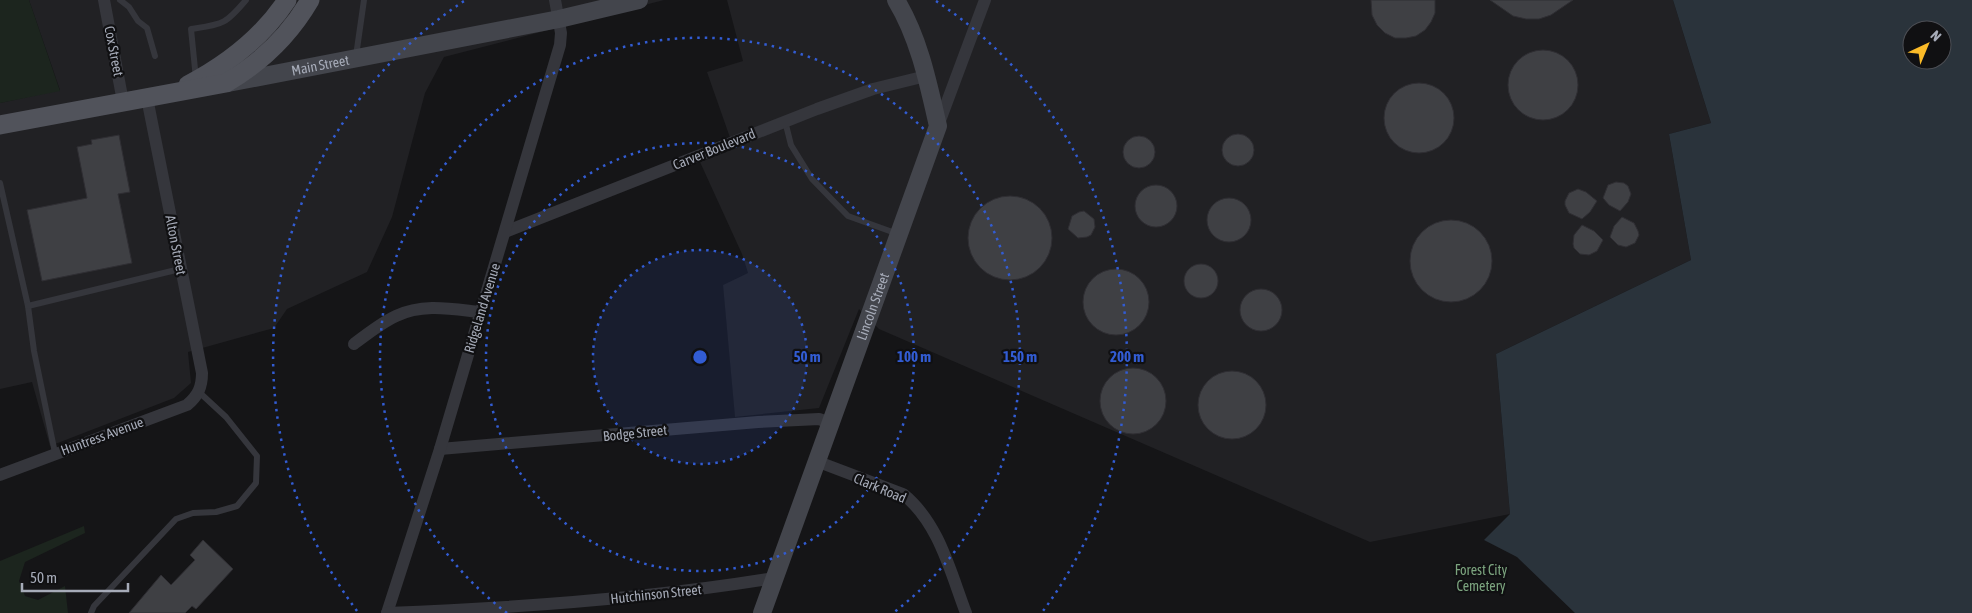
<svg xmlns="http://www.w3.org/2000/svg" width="1972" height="613" font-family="'Asap Condensed',sans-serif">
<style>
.built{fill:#212124}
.green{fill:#1c251e}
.water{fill:#2a333b;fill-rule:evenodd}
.building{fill:#3f4044;stroke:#2f2e33}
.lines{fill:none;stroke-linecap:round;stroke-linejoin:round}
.lane{stroke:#35363c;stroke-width:6}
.street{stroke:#35363c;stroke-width:12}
.secondary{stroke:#43454c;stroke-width:18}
.primary{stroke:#51535b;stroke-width:19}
.ring{fill:none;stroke:#325cd3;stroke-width:2.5;stroke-dasharray:2.5 5}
.labels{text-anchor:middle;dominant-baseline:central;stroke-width:4.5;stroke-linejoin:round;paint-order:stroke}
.street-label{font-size:14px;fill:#a6abb8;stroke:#101012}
.park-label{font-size:14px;fill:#7ca47f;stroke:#101012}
.centre{fill:#325cd3;stroke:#101012;stroke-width:2.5}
.ring-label{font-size:15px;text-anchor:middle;font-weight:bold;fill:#325cd3;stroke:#101012;stroke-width:4.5;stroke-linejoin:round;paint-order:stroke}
</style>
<rect width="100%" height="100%" fill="#151517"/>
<!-- built -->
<g class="built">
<polygon points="29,0 664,0 444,57 425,93 392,217 367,272 287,309 274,328 188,352 191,383 174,398 50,446 32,382 0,389 0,103 60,90"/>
<polygon points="727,0 1673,0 1711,123 1669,134 1691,260 1496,354 1510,514 1370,542 879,329 859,309 819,408 735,417 723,285 748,273 742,254 700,162 734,149 707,72 743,61"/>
</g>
<!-- green -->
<g class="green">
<polygon points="0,0 29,0 60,91 0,103"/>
<polygon points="84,526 85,533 25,562 19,581 25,596 38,600 65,586 68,613 0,613 0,561"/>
</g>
<!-- water -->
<path class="water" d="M1673,0H1972V613H1575L1517,557L1484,540L1510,514L1496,354L1691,260L1669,134L1711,123ZM1912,30H1942V60H1912Z"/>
<!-- building -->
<g class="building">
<polygon points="1371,0 1435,0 1435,13 1431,22 1425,30 1416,36 1406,38 1395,38 1385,33 1377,25 1372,15"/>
<polygon points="1490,0 1573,0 1551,15 1539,19 1526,19 1513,16"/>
<circle cx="1543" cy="85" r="35"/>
<circle cx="1419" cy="118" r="35"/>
<circle cx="1238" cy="150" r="16"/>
<polygon points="119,135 130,192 118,194 132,263 42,281 27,210 87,198 77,147 92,144 91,140"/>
<circle cx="1139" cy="152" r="16"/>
<polygon points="1616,182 1624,183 1628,186 1631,194 1628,202 1620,211 1609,205 1603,198 1608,185"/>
<circle cx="1156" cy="206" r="21"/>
<polygon points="1578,189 1586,192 1597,201 1590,212 1582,219 1569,213 1565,205 1565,201 1569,193"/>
<circle cx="1010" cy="238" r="42"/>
<circle cx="1229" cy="220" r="22"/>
<polygon points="1084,211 1094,219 1095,227 1091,235 1087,237 1078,238 1068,229 1072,216 1079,212"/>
<polygon points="1622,217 1634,223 1638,231 1639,235 1635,243 1626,247 1618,245 1610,237 1614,226"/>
<circle cx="1451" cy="261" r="41"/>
<polygon points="1582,225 1594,231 1603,240 1597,251 1589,255 1580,254 1574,248 1573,244 1574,235"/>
<circle cx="1201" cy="281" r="17"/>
<circle cx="1116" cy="302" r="33"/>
<circle cx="1261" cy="310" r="21"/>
<circle cx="1133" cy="401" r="33"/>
<circle cx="1232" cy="405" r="34"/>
<polygon points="203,540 233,569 196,609 192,606 185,613 129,613 161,575 171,585 195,560 190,555"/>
</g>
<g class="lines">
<!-- lane -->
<g class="lane">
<polyline points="120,0 129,7 138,21 147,28 155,56"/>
<polyline points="356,56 364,0"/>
<path d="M196,79L191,29C223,24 225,25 246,0"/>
<polyline points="785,121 791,145 812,179 848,216 898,234"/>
<polyline points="0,183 28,306 34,351 55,453"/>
<polyline points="28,306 180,269"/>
<polyline points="91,613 94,606 176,519 193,513 216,512 237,506 256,483 257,456 226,417 199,392"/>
</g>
<!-- street -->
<g class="street">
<polyline points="104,0 123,102"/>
<polyline points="938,126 985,0"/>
<polyline points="505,232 817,109 873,89 926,76"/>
<path d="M354,344C367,334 381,323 396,316C423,303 452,309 480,312"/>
<polyline points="440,449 758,422 819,419 830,423"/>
<path d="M816,461L903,494C939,523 950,571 966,613"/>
<path d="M0,475L187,405C198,396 202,387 202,373L147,98"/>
<polyline points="387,613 440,449 560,45 561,33 555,0"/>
<path d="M387,613C517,608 646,599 774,578"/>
</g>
<!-- secondary -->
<g class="secondary">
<path id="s1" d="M228,83L559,19L639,0"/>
<path id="s2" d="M762,613L938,126C928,82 919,38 896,0"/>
</g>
<!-- primary -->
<g class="primary">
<path d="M188,85C228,64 262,38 287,0"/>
<path d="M0,125L226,83C262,62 289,36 310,0"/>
</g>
</g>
<!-- distance rings -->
<circle cx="700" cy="357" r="107" fill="#325cd3" fill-opacity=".12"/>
<g class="ring">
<circle cx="700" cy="357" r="107"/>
<circle cx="700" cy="357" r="214"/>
<path d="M507 613A320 320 0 1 1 893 613"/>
<path d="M357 611A427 427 0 0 1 464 1M936 1A427 427 0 0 1 1043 611"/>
</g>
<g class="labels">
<!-- street labels -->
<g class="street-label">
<text transform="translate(114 51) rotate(79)">Cox Street</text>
<text stroke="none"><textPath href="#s1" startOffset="94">Main Street</textPath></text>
<text transform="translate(714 149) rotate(-22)">Carver Boulevard</text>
<text transform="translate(176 245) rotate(79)">Alton Street</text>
<text stroke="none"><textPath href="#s2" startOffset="326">Lincoln Street</textPath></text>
<text transform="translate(482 308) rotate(-73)">Ridgeland Avenue</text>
<text transform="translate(635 433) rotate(-6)">Bodge Street</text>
<text transform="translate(102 436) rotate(-20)">Huntress Avenue</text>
<text transform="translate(880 488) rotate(23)">Clark Road</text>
<text transform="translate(656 594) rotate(-6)">Hutchinson Street</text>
</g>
<!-- park labels -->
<g class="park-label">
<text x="1481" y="570">Forest City<tspan x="1481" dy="16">Cemetery</tspan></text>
</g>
</g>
<circle cx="700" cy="357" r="8" class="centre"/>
<g class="ring-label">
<text x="807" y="362">50 m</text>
<text x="914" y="362">100 m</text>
<text x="1020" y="362">150 m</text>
<text x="1127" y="362">200 m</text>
</g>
<!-- north arrow -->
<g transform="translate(1927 45) rotate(44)"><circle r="24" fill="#101012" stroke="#4c4e54"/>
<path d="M0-4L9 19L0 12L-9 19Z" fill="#fbbb28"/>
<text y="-8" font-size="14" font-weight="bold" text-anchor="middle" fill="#a6abb8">N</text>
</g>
<!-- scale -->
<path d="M22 583v8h106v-8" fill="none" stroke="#a6abb8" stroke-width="2.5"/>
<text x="30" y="583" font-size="15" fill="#a6abb8" stroke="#101012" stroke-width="4" paint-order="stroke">50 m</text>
</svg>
